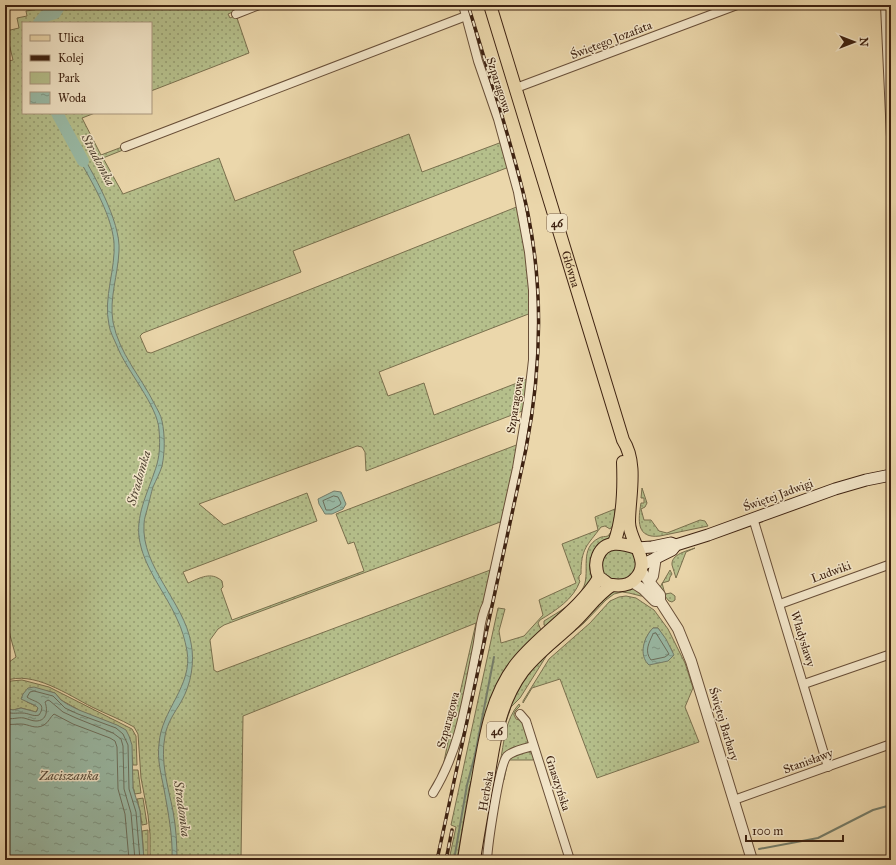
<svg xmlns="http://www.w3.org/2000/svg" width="896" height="865" font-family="'IM FELL Great Primer',serif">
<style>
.green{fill:url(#green-dots);stroke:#7a704e;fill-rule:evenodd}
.water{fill:url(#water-ripples);stroke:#757d6a}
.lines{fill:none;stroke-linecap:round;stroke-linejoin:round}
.shore{stroke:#6c6e5c;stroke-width:1}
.stream{stroke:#757d6a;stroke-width:2}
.river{stroke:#99baa6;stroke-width:12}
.minor-casing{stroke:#694f38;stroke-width:10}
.tertiary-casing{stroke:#694f38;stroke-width:12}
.secondary-casing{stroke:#3e2211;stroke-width:13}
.primary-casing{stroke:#3e2211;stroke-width:14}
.minor{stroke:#f2e5c8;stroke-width:8}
.tertiary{stroke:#f2e5c8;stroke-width:10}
.secondary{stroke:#f2e5c8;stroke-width:11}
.primary{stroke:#ebd7ab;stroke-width:12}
.rail-casing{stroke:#3e2211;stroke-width:3.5}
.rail{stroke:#f2e5c8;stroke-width:2;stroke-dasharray:6;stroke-linecap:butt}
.labels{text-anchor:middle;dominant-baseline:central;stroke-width:3;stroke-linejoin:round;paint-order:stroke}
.shield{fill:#f2e5c8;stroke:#745c48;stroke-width:1}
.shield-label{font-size:11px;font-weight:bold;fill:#3e2211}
.street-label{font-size:12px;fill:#3e2211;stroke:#f2e5c8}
.water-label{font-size:13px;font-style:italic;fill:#554836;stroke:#f2e5c8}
</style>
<defs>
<pattern id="green-dots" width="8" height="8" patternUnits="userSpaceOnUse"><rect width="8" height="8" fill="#b5bf8b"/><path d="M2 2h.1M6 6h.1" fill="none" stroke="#959b70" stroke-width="1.8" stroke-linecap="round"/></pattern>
<pattern id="water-ripples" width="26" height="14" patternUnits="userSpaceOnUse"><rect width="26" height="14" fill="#99baa6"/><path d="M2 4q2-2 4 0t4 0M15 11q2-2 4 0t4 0" fill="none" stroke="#7e9786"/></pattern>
</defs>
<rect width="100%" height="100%" fill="#ebd7ab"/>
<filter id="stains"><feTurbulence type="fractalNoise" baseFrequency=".005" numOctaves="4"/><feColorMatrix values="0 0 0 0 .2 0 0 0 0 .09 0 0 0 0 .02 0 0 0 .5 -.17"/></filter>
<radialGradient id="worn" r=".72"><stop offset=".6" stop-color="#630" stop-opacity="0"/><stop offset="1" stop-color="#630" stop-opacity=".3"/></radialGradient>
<!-- green -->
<g class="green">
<path d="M55,5H250L228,14L230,18L236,15L249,53L151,91V23H23V113H95L82,118L101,155L122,147L123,150L103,158L123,194L219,158L235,201L409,134L422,172L502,142L509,167L293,251L301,272L143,333L140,336L147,352L151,353L519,206L530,272L531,313L379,372L388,396L424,383L434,415L530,378L525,410L366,471L365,452L362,447L357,446L199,504L224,525L307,493L317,521L183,572L188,583C200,578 211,571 222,581L223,587L221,589L232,620L364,571L354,542L348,544L336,514L519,444L503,521L224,625L218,629L210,640L214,670L217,672L493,569L453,744L441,777L455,706H457L476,623L243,716L241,860H150V834L148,815L141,778L138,734L134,727C120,719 106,714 92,707C68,695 33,670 5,681V665L16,657L5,617V62L13,60L6,31L19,28L17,18L27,16L26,11L53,7H55Z"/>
<path d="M642,488L647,503L645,507L641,509L644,520H651L659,531L667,533L700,520L705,521L708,526L660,536C636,539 638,520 641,503H644V498H641Z"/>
<path d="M615,509L614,524L610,529L605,526L601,527C587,546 581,548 581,574L579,576V580L580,581C574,599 555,611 540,620L538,623L541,630L540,634L477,764L469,788L457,860H449L456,827L451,825L498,608L505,609L499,631L501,643L524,636L543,615L539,600L576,583L562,544L598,530L595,517Z"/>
<path d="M616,525L592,574V580L589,587L546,626L544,625V621C558,612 577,603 584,586C590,571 579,548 599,538C602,536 605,537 608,536Z"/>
<path d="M627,548L634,554L637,566C628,581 623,580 607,579L603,576L601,561L610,549Z"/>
<path d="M695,548L686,552L676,578C675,574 673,569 672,565C671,554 687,551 695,548Z"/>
<polygon points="670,570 672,574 670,577 669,581 662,583 665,594 671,593 675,596 675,600 672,602 669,601 659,589"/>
<polygon points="632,588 638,589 644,596 641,596 629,593 622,592 614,594 606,600 584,623 547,655 520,698 511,707 501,737 480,860 477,860 502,723 525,675 610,592"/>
<path d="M626,596L636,598L654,610L668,629L685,663L693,688L685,707L699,742L597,778L560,679L532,688L523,703V701L549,659L590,623L610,601L619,597ZM653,628H658L673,652L648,664C641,651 643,639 653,628Z"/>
<polygon points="22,680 49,687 132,729 136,736 137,765 133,765 132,755 79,710 61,700 55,693 47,691 27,702 36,706 38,708 36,712 21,708 13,710 5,708 5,683 11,681"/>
<path d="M519,704L520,706L515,711L514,715L516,719L523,721L529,740L528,743L500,763C504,743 505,719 519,704Z"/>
<path d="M527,751L533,754L534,758L533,760H508L504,780L501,779C507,758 506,758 527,751Z"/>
<polygon points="132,770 138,770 141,793 135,794 133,788"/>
<polygon points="143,798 147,824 142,825 140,811 137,799"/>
<polygon points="148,830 148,860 144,860 142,831"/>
</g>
<!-- water -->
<g class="water">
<path d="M77,146C92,171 121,221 119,251C118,275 109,298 113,322C119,353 141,377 154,403C157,409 161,415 162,421C165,435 165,452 162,466C160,473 156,480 153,487C151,493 150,499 148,506C147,511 144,518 144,524C141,567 184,602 191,643C195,662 191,685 181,702C175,712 167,723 165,736C160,761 168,786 173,811C176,827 177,844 177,860H172C173,836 168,812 164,789C161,774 157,759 159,744C161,710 193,686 187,651C185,640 182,629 177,619C165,592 143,567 139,537C136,512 150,488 157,464C160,453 160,441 159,430C158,406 126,370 117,346C114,339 110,332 109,325C103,297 116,269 114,242C111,212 88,175 73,149Z"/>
<polygon points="334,491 341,492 346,504 343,509 332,514 325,514 319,504 318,499"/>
<path d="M653,628H658L666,639L674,655L668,661L649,665C638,655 644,637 653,628Z"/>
<polygon points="34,687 55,693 61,700 67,704 79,710 117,725 126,730 129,736 132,745 133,788 140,811 144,860 5,860 5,708 13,710 21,708 36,712 37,711 38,708 36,706 21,699 23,694 28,688"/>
</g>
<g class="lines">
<!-- shore -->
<g class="shore">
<polygon points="334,496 338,497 341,503 340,505 331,510 326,510 323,501"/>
<path d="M656,633L669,654L665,657L651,660C644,651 649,643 653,634Z"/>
<path d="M5,712C13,714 15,713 22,713C29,713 33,717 39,715C48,702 33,702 27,697L30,692L34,691L53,696L65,708L78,714L116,728L123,734L128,745L129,789L136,812L140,860"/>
<path d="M5,718C13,720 17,717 24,718C28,719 32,721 36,721C47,721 48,710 45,702L48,700L50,701L63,712L76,718L113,733L121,739L123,746L124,789L131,813L135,860"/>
<path d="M5,724C11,725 15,724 21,724C29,724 35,730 44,725C49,722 50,717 54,714L73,724L110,738L115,741L117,747L118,789L125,814L129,860"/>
</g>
<!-- stream -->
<g class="stream">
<polyline points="759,849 818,838 873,810 891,805"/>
<polyline points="454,860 467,785 475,755 494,657"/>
<polyline points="708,860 735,857"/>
</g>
<!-- river -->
<g class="river">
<polyline points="39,23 45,16 55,13 60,5"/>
<polyline points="57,113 83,161"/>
</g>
<defs>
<g id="minor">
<polyline points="885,5 891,137"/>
<polyline points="236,14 259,5"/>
<polyline points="516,88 737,5"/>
<polyline points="125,147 466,16"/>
<polyline points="753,518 828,767"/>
<polyline points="780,604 891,564"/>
<polyline points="804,684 891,654"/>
<polyline points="520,714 526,721 570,860"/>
<path d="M433,793C460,750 467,697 477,648C480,633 480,617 487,604L517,468L528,403L533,360V290L529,252L518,192L498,119L478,61L463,5"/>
<polyline points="734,800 891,744"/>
<path d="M487,860C488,844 499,765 507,756C514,750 525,748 533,746"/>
</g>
<g id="tertiary">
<polyline points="641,570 647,579 660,595 660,601 678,629 691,661 752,860"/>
<polyline points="632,582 643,589 655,601 660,601"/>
<polyline points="649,582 653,576 656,557"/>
</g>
<g id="secondary">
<polyline points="637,548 652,547 671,543 676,545"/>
<polyline points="642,565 672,550 676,545 708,535 835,489 866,480 891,475"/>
</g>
<g id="primary">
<path id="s1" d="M490,5L623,440C638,463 629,497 629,522C629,542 653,562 635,579C630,585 620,586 612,585C606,585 604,579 599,578C596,571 595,563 598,556C605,539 622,543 637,548"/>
<path d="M614,543C623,520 624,487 623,462"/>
<path d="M464,860C468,833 473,806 478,779C485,738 491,696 517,663C542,632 578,612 599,578"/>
<path d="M474,860C478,833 483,806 488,779C494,741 499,703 523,671C537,653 555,640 571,625C585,613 596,595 612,585"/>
</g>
</defs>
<!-- minor casing -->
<use href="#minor" class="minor-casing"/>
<!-- tertiary casing -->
<use href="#tertiary" class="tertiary-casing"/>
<!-- secondary casing -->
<use href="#secondary" class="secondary-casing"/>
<!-- primary casing -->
<use href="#primary" class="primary-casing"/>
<!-- minor -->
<use href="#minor" class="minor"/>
<!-- tertiary -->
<use href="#tertiary" class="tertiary"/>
<!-- secondary -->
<use href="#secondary" class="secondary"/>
<!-- primary -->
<use href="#primary" class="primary"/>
<defs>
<g id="rail">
<path d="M437,860L526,449C541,371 544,293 528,214C521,179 510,144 500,109C489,75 479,40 468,5"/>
<polyline points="446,860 452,830"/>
</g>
</defs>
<!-- rail casing -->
<use href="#rail" class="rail-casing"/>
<!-- rail -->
<use href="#rail" class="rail"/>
</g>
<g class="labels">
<!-- shield labels -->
<g class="shield">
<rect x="547" y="214" width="20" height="18" rx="3"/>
<rect x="487" y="722" width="20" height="18" rx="3"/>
</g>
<g class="shield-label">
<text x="557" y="223">46</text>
<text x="497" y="731">46</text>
</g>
<!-- street labels -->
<g class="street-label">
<text transform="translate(611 40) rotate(-21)">Świętego Jozafata</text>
<text transform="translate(499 85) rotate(72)">Szparagowa</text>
<text stroke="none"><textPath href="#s1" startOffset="276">Główna</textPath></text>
<text transform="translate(515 405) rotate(-81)">Szparagowa</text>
<text transform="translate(778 495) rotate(-20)">Świętej Jadwigi</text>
<text transform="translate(831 572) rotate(-20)">Ludwiki</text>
<text transform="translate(803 639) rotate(73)">Władysławy</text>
<text transform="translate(448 720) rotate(-75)">Szparagowa</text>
<text transform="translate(724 724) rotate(73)">Świętej Barbary</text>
<text transform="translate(808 761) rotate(-20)">Stanisławy</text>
<text transform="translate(558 783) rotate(72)">Gnaszyńska</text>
<text transform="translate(486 791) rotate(-80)">Herbska</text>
</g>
<!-- water labels -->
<g class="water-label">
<text transform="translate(98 160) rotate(62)">Stradomka</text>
<text transform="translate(139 478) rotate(-74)">Stradomka</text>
<text x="69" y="776">Zaciszanka</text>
<text transform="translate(182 809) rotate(82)">Stradomka</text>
</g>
</g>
<!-- margin -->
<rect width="896" height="865" fill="none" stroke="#ebd7ab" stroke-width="20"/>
<rect x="6" y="6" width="884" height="853" fill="none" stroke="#3e2211" stroke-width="2"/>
<rect x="10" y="10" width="876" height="845" fill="none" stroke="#3e2211"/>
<!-- legend -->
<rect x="22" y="22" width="130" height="92" fill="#f2e5c8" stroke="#aa977f"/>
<rect x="30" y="35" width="20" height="6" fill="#ebd7ab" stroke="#aa977f"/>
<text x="58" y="42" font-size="12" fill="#3e2211">Ulica</text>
<rect x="30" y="55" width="20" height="6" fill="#3e2211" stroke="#aa977f"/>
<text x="58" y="62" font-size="12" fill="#3e2211">Kolej</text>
<rect x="30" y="72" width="20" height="12" fill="#b5bf8b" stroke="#aa977f"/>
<text x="58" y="82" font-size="12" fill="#3e2211">Park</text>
<rect x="30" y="92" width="20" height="12" fill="url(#water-ripples)" stroke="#aa977f"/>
<text x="58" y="102" font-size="12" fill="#3e2211">Woda</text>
<!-- north arrow -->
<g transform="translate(854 42) rotate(90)" stroke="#f2e5c8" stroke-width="3" paint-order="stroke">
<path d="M0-3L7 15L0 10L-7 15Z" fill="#3e2211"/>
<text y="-6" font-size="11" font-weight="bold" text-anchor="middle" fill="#3e2211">N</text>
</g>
<!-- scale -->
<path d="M746 835v6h97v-6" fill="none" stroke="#3e2211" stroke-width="2"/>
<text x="752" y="835" font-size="12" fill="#3e2211" stroke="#f2e5c8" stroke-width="3" paint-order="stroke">100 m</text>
<rect width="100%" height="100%" filter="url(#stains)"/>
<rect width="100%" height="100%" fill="url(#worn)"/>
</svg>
